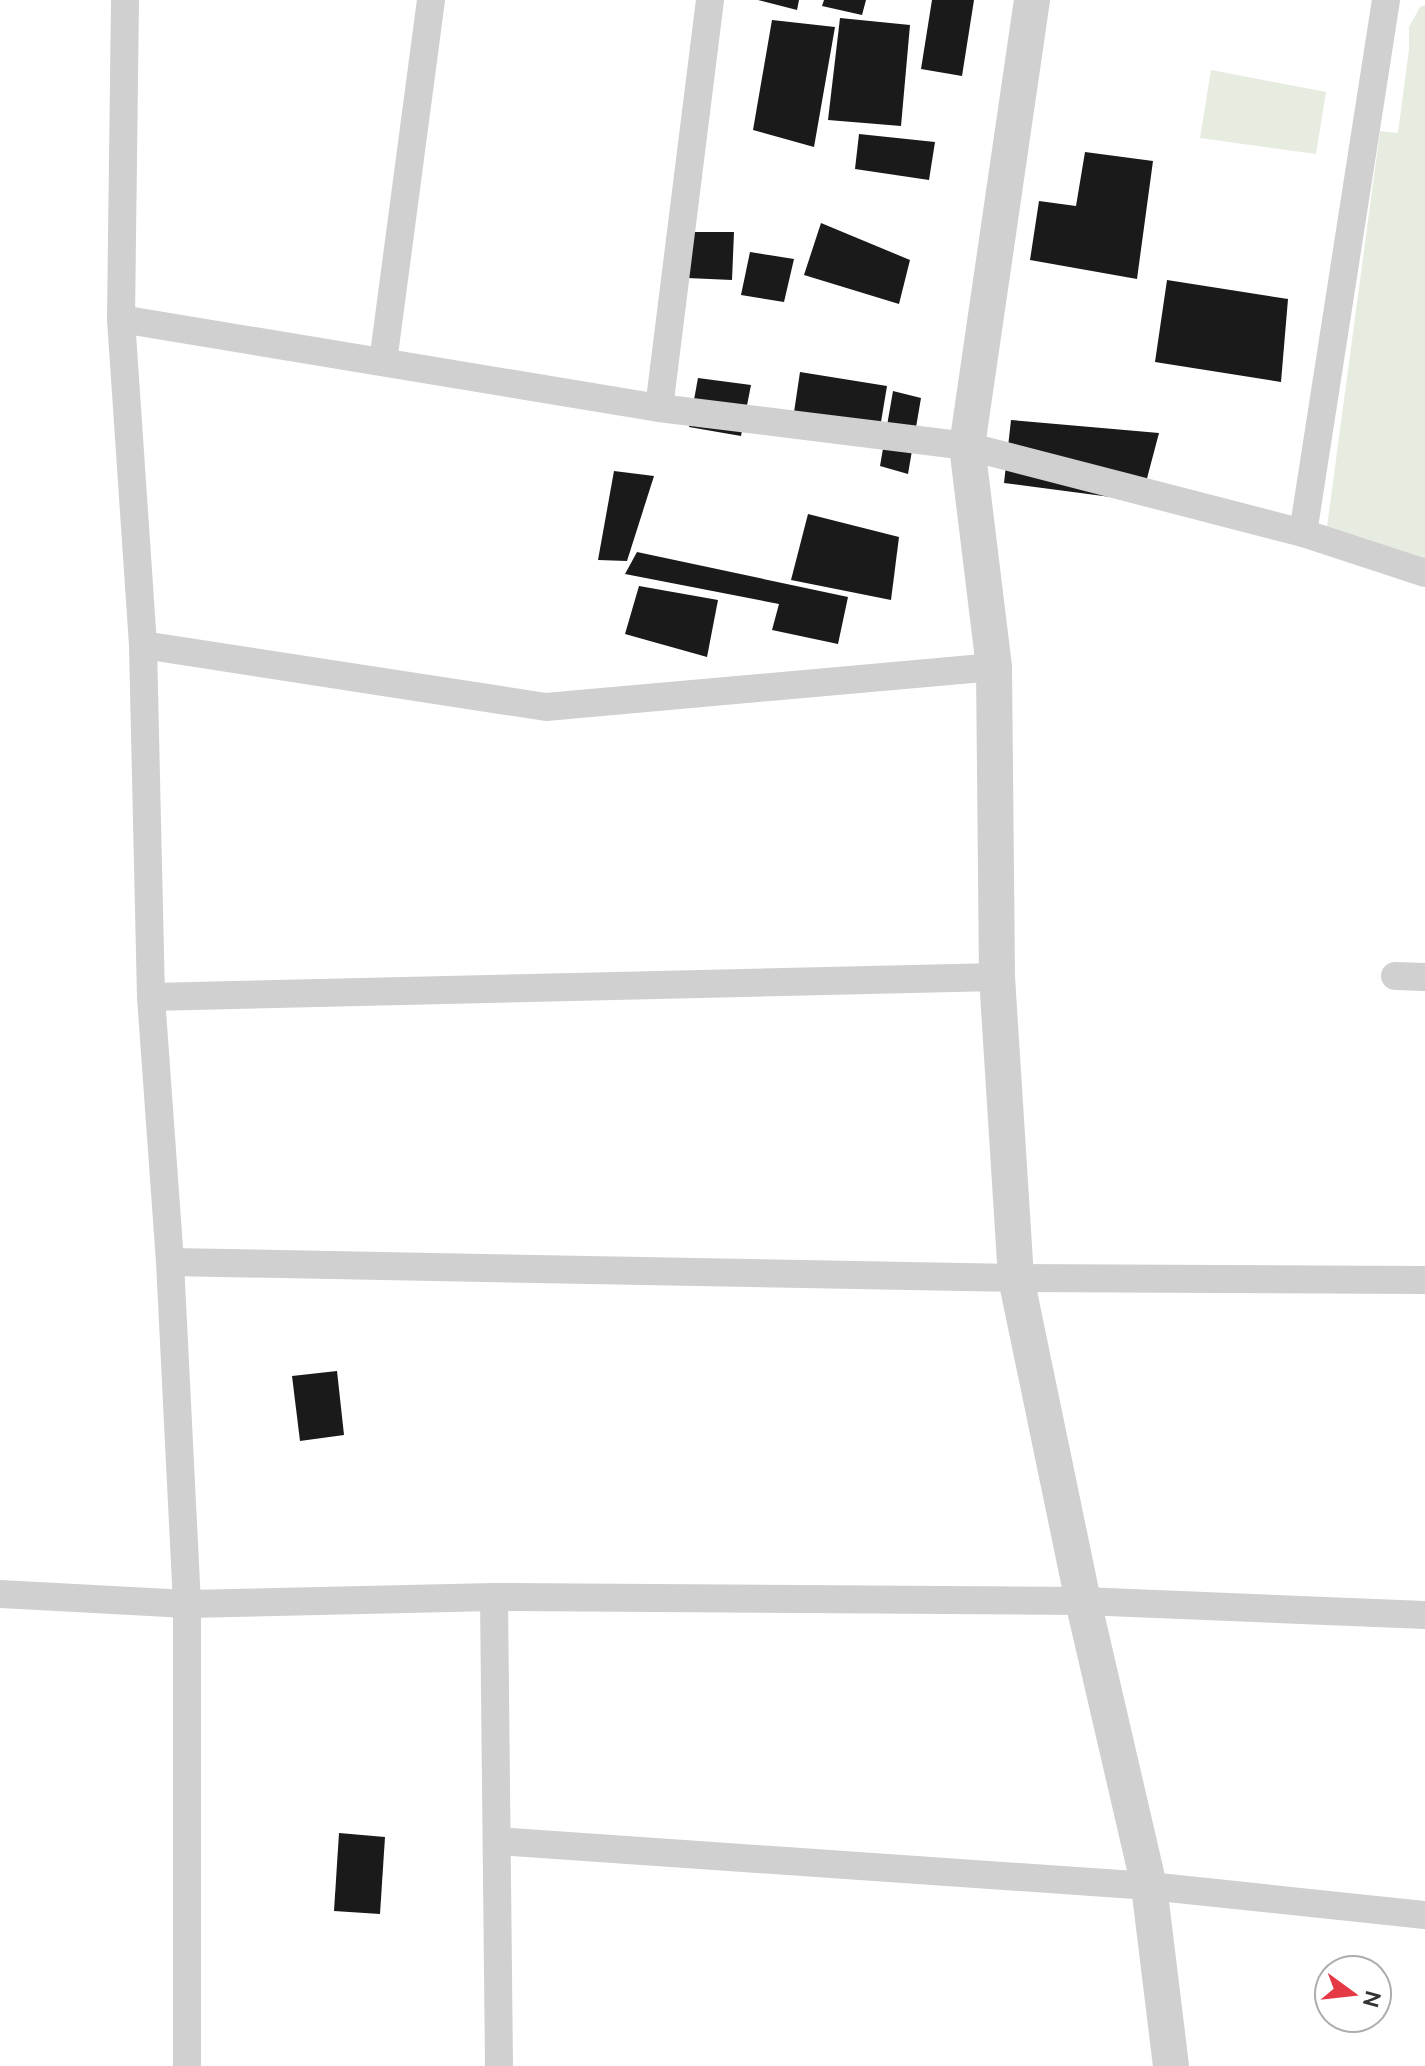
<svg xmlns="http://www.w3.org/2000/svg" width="1425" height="2066" font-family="Ubuntu,sans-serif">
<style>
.green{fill:#e6ecdf}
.building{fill:#1a1a1a}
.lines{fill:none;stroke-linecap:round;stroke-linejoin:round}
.minor{stroke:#d0d0d0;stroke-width:28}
.tertiary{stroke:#d0d0d0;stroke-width:36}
</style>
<rect width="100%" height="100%" fill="#fff"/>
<!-- green -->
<g class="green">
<polygon points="1425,5 1425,567 1325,542 1380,131 1398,133 1409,49 1409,27 1420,7"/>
<polygon points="1211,70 1326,92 1316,154 1200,138"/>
</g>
<!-- building -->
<g class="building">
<polygon points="758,0 799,0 797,10"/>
<polygon points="824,0 866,0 862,15 822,6"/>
<polygon points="932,0 974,0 962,76 921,69"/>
<polygon points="840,18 910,25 901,126 828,120"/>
<polygon points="772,20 835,27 814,147 753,130"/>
<polygon points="859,134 935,142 929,180 855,169"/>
<polygon points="1085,152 1153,161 1137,279 1030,260 1039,201 1076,206"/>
<polygon points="821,223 910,260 899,304 804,275"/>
<polygon points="693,232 734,232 732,280 687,278"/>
<polygon points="750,252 794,259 784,302 741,295"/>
<polygon points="1167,280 1288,299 1281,382 1155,362"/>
<polygon points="800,372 887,386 879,434 793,419"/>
<polygon points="698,378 751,385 741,436 689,427"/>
<polygon points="893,391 921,398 908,474 880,466"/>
<polygon points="1011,420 1159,433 1141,501 1004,483"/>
<polygon points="614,471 654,476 627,561 598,560"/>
<polygon points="808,514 899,537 891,600 791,580"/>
<polygon points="637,552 848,597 838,644 772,630 779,604 625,574"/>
<polygon points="639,586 718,600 707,657 625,634"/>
<polygon points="337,1371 344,1435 300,1441 292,1376"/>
<polygon points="339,1833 385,1837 380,1914 334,1911"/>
</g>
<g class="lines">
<!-- minor -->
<g class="minor">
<polyline points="125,0 121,319 143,645 151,997 170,1262 187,1604 187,2066"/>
<polyline points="121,319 659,408 967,446 1303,533 1425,573"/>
<polyline points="383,362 431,0"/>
<polyline points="659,408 710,0"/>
<polyline points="1303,533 1386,0"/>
<polyline points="143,645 546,707 994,667"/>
<polyline points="1395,976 1425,977"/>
<polyline points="151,997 997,977"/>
<polyline points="170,1262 1016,1278 1425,1280"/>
<polyline points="0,1594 187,1604 494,1597 1083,1601 1425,1615"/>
<polyline points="494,1597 499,2066"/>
<polyline points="497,1841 1149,1886 1425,1915"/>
</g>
<!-- tertiary -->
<polyline class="tertiary" points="1032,0 967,446 994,667 997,977 1016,1278 1083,1601 1149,1886 1171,2066"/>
</g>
<!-- north arrow -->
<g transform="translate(1353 1994) rotate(105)"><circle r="38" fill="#ffffff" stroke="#adadad" stroke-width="2"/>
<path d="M0-6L14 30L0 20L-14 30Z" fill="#e63946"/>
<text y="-12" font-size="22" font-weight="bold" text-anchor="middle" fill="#333333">N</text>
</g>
</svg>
